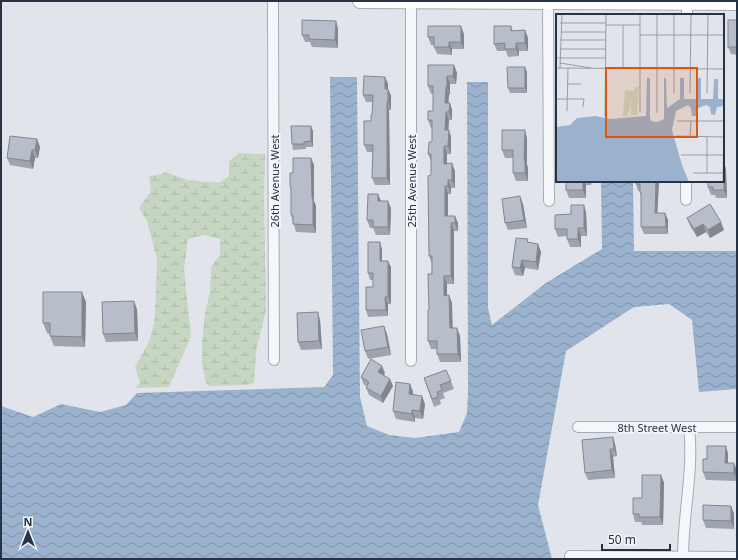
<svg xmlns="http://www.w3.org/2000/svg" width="738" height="560" font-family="'Noto Sans',sans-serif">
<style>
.wetland{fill:url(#wetland-marsh)}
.water{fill:url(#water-waves)}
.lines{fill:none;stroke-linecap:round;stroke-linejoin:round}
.street-casing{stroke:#a6acb6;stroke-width:12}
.secondary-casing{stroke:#a6acb6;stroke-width:16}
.street{stroke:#f5f6f9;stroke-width:10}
.secondary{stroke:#fff;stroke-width:14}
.wall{fill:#9ea3ad}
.shaded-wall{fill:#81858d}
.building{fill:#b8bec9;stroke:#81858d}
.labels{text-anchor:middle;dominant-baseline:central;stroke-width:4;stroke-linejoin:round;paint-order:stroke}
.street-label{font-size:11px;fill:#283245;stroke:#f1f4f8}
.inset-road{fill:none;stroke:#979da9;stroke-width:1}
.view{fill:#de570f;fill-opacity:0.15;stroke:#de570f;stroke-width:2}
.inset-edge{fill:none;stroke:#283245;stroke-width:2}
</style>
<defs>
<pattern id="wetland-marsh" width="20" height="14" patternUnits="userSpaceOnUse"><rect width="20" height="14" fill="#c7d6c2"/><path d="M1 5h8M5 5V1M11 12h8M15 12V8" fill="none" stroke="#abb8a8"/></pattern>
<pattern id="water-waves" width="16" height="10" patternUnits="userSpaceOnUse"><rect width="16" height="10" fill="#9ab2ce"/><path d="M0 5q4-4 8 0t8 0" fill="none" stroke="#7e91a9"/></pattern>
</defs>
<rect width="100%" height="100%" fill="#e1e5eb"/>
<!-- wetland -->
<polygon class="wetland" points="239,153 265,154 264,198 266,310 256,352 254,383 247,385 209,386 206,383 202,363 202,343 205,314 210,291 211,267 220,255 220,239 204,235 188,239 184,269 191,336 169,387 136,388 140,382 135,367 150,340 155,317 157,258 147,221 139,208 151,191 149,176 162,174 165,172 188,180 219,183 229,176 229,161"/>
<!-- water -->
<polygon class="water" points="330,77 357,77 360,397 367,426 389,435 415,438 459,432 467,413 468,392 467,82 488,82 488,308 492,325 546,283 602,249 601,181 633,181 634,251 737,251 737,389 699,392 692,320 669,304 634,307 566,351 538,505 552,559 1,559 1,406 33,417 61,404 100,412 126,405 137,393 324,387 333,375"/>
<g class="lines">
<defs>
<g id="street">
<polyline points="273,1 274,360"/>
<polyline points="411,1 411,361"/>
<polyline points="548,2 549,201"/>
<polyline points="687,15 687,1"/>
<polyline points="686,200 686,181"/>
<polyline points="578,427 737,427"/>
<polyline points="570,556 737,557"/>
<path d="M683,557C683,513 694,470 689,427"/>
</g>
<polyline id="secondary" points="360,1 737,3"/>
</defs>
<!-- street casing -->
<use href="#street" class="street-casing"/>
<!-- secondary casing -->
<use href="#secondary" class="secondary-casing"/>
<!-- street -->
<use href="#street" class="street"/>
<!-- secondary -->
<use href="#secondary" class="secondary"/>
</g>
<!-- wall -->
<g class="wall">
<polygon points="737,20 737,55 731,54 728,47"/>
<polygon points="336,21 338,29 338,48 312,47 310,42 305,42 302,35"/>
<polygon points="511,26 513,31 525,30 528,38 528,51 519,51 519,56 508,57 506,51 497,51 494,44"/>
<polygon points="464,34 464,49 452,49 452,55 437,54 434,47 434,45 431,45 428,37"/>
<polygon points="454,65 457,73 456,84 450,84 450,95 449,94 448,103 450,103 452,110 452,120 449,120 448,130 451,137 451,154 447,154 447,164 455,171 455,188 451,188 451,194 448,194 448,216 458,223 458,231 454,231 454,284 447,284 447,295 452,303 452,328 460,336 461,362 440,362 437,354 437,349 431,349 428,341 432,264 429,256 431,175 431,161 428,154 432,142 432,128 431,128 428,120 433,111 433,94 431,94 428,86"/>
<polygon points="527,72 527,93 510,93 508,88"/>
<polygon points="385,77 388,84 388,89 391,96 391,110 389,110 390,185 375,185 372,178 373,152 367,152 364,145 372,115 373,102 366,102 363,95"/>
<polygon points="723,121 724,124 725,155 723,155"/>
<polygon points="313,131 313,147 306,147 306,149 293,150 292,144"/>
<polygon points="527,138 527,165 528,168 528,181 516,181 513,173 513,158 505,158 502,150"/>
<polygon points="40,147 38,158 35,158 33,169 10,165 7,158"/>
<polygon points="311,158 314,165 314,201 316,206 316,233 296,232 291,215 291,190 290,187 293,173"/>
<polygon points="724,162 726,170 727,198 716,198 715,195 711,195 708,187"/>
<polygon points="566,181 592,181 591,185 586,185 586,198 569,198 566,190"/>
<polygon points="636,181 659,181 657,213 665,213 668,220 668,234 644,234 641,227 641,196 640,191 638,191 636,184"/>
<polygon points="378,194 381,201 391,208 390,235 376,235 373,228 370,228 367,220"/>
<polygon points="523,204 527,228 508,230 505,223"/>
<polygon points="586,212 587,236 581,236 581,247 570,247 567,239 567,236 558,237 555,229 571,214"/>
<polygon points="687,218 724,230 710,238 706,232 697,237 690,226"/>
<polygon points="529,242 538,244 541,252 538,270 525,268 523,276 515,275 512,267"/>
<polygon points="382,249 382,261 391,267 391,304 388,304 388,316 368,317 366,310 373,287 373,280 370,280 368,273"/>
<polygon points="86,302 85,347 54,346 50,336 50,334 47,333 43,323"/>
<polygon points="137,309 138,341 106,342 103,334"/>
<polygon points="320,320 322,349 301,350 298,342"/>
<polygon points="387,334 391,355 368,359 365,351"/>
<polygon points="446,370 454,389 443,393 445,398 440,400 441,404 434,407 424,378"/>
<polygon points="385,373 384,375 393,386 383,403 369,395 366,388 367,386 364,385 361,377"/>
<polygon points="410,384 413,392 413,395 425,404 423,419 415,418 415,422 396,419 393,411"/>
<polygon points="613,437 615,444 617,456 613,457 615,478 588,480 585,473"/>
<polygon points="726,446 728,454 728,463 737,470 737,481 706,480 703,472 707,459"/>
<polygon points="661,475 664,483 663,525 642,525 641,522 635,522 633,514"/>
<polygon points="731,506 734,514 734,529 706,528 703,520"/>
</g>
<!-- shaded-wall -->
<g class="shaded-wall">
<polygon points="336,21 338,29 338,48 335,40"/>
<polygon points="461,26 464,34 464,49 461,42"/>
<polygon points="525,30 528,38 528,51 525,43"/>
<polygon points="449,42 452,49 452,55 449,47"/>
<polygon points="516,43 519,51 519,56 516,49"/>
<polygon points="454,65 457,73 456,84 453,76"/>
<polygon points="525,67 527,72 527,93 525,88"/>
<polygon points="447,76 450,84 450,95 447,87"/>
<polygon points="385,77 388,84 388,96 385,89"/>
<polygon points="446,87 449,94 448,110 445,103"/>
<polygon points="388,89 391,96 391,110 388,102"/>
<polygon points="723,91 725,96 724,104 723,100"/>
<polygon points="387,102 389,110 390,185 387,178"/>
<polygon points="450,103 452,110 452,120 449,112"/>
<polygon points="446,112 449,120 448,137 445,130"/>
<polygon points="723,121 724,124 725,155 723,149"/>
<polygon points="311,126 313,131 313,147 311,141"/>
<polygon points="449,130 451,137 451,154 448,146"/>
<polygon points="525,130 527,138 527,165 528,168 528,181 525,173 524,160"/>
<polygon points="37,139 40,147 38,158 35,150"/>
<polygon points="444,146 447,154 447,171 444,164"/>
<polygon points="32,150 35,158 33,169 30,161"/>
<polygon points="311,158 314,165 314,201 316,206 316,233 313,225"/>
<polygon points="724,162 726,170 727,198 724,190"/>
<polygon points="452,163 455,171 455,188 452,180"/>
<polygon points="448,180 451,188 451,194 448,186"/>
<polygon points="583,181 584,181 586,185 586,198 583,190"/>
<polygon points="656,181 659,181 657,220 655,213"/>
<polygon points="445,186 448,194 448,223 445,216"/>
<polygon points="378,194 381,202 378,201"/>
<polygon points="520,196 523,204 527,228 524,220"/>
<polygon points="388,201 391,208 390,235 388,227"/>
<polygon points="584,205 586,212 587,236 584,228"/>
<polygon points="665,213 668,220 668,234 666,227"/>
<polygon points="455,216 458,223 458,231 455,223"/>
<polygon points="721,222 724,230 710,238 708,230"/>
<polygon points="451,223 454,231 454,284 451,276"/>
<polygon points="703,224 706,232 697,237 694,229"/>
<polygon points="578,228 581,236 581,247 578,239"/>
<polygon points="380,242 382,249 382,267 380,261"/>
<polygon points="538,244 541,252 538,270 536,262"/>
<polygon points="522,260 525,268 523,276 520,268"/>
<polygon points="388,261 391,267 391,304 388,297"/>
<polygon points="444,276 447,284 447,303 444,296"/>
<polygon points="82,292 86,302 85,347 82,337"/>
<polygon points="449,295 452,303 453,336 450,328"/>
<polygon points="385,297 388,304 388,316 386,310"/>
<polygon points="134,301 137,309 138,341 135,333"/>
<polygon points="318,312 320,320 322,349 319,341"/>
<polygon points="384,326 387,334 391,355 388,347"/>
<polygon points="457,328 460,336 461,362 458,354"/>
<polygon points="382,366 385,373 381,380 378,372"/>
<polygon points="390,379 393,386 383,403 381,396"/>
<polygon points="410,384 413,392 412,402 409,394"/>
<polygon points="422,396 425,404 423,419 420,411"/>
<polygon points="412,410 415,418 415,422 412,414"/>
<polygon points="613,437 615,444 617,456 614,449"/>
<polygon points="726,446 728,454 728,470 725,463"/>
<polygon points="610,449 613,457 615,478 612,470"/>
<polygon points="734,463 737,470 737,481 734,473"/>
<polygon points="661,475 664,483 663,525 660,517"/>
<polygon points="731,506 734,514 734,529 731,521"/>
</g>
<!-- building -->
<g class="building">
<polygon points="302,20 336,21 335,40 309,39 309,35 302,35"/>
<rect x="728" y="20" width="9" height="27"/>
<polygon points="428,26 461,26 461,42 449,42 449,47 434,47 434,37 428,37"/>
<polygon points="494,26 511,26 511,31 525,30 525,43 516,43 516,49 505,49 505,43 494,44"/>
<polygon points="428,65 454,65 453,76 447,76 447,87 446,87 445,103 450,103 449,112 446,112 445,130 449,130 448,146 444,146 444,164 452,163 452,180 448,180 448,186 445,186 445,216 455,216 455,223 451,223 451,276 444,276 444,296 449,295 450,328 457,328 458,354 437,354 437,341 428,341 428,310 429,310 428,274 432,274 432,256 429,256 428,176 431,175 431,154 428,154 429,142 432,142 432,120 428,120 428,111 433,111 433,86 428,86"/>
<polygon points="507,67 525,67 525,88 508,88"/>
<polygon points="364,76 385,77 385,89 388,89 388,102 387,102 387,178 372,178 373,145 364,145 364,121 371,121 371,115 372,115 373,95 363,95"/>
<polygon points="291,126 311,126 311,141 304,142 304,144 292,144"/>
<polygon points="502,130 525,130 524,160 525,160 525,173 513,173 513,150 502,150"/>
<polygon points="10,136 37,139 35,150 32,150 30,161 7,158"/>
<polygon points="293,158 311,158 312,198 313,198 313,225 293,224 293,216 291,215 291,187 290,187 290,173 293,173"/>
<polygon points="723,162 724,162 724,190 713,190 713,187 708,187 708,181 723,181"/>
<rect x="566" y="181" width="17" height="9"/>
<polygon points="636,181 656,181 655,213 665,213 666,227 641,227 641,192 640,192 640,184 636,184"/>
<polygon points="368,194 378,194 378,201 388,201 388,227 373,227 373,220 367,220"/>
<polygon points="520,196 524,220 505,223 502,199"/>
<polygon points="710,204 721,222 708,230 703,224 694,229 687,218"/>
<polygon points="571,205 584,205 584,228 578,228 578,239 567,239 567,229 555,229 555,215 571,214"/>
<polygon points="516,238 528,239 527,242 538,244 536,262 522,260 520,268 512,267"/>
<polygon points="368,242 380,242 380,261 388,261 388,297 385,297 386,310 366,310 366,287 373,287 373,273 368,273"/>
<polygon points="43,292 82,292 82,337 50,336 50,323 43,323"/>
<polygon points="134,301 135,333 103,334 102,302"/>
<polygon points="318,312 319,341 298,342 297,313"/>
<polygon points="384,326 388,347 365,351 361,330"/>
<polygon points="371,359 382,366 378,372 390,379 381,396 366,388 369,382 361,377"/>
<polygon points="446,370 451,381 440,385 442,390 437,392 438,397 432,399 424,378"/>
<polygon points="396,382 410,384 409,394 422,396 420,411 412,410 412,414 393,411"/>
<polygon points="613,437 614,449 610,449 612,470 585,473 582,440"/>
<polygon points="707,446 726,446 725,463 734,463 734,473 703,472 703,459 707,459"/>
<polygon points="642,475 661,475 660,517 639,517 639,514 633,514 633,498 642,498"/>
<polygon points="703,505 731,506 731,521 703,520"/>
</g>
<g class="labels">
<!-- street labels -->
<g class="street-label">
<text transform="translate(274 181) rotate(-90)">26th Avenue West</text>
<text transform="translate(411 181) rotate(-90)">25th Avenue West</text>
<text x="657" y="427">8th Street West</text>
</g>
</g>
<!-- overview -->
<g transform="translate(556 14)">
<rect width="168" height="168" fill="#e1e5eb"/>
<path d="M80,73H83L81,101H75V83L74,95L71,102H67L69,76L77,77Z" fill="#c7d6c2"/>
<path d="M91,64H94V103L95,107L101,108L108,105V64H110L111,94L124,85V64H128V85H141V64H145V85H157L158,65H162V85H168V92L161,93L159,101L155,100L154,93L150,91L142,94L141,102H136L135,94L132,91L120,97L116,116L126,151L133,168H0V113L14,111L21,104L39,102L54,105L90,102Z" fill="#9ab2ce"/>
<path class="inset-road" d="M84,0V98M4,9H50M50,11H84M67,11V54M5,18H50M84,21H168M4,26H50M4,35H50M0,44H50M4,49L35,54M0,54L168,55M4,54L6,0M12,70H25M118,79V0M134,79L135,0M151,79L152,0M0,85H28L27,93M11,97L12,54M101,99V0M49,102L50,0M121,107H168M120,122L168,123M134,123L135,107M125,141H168M137,159H168M151,159V123M167,168L168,107"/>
<path class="view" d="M50,54H141V123H50Z"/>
<rect width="168" height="168" class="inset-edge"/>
</g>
<!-- border -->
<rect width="738" height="560" fill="none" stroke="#283245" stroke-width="4"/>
<!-- north arrow -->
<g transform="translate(28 532)" stroke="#f1f4f8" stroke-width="3" paint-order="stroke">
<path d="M0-3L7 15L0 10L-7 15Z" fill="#283245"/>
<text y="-6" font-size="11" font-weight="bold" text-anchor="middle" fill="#283245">N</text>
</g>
<!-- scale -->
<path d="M602 544v6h68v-6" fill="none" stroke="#283245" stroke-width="2"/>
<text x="608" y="544" font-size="12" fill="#283245" stroke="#f1f4f8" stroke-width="3" paint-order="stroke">50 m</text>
</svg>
